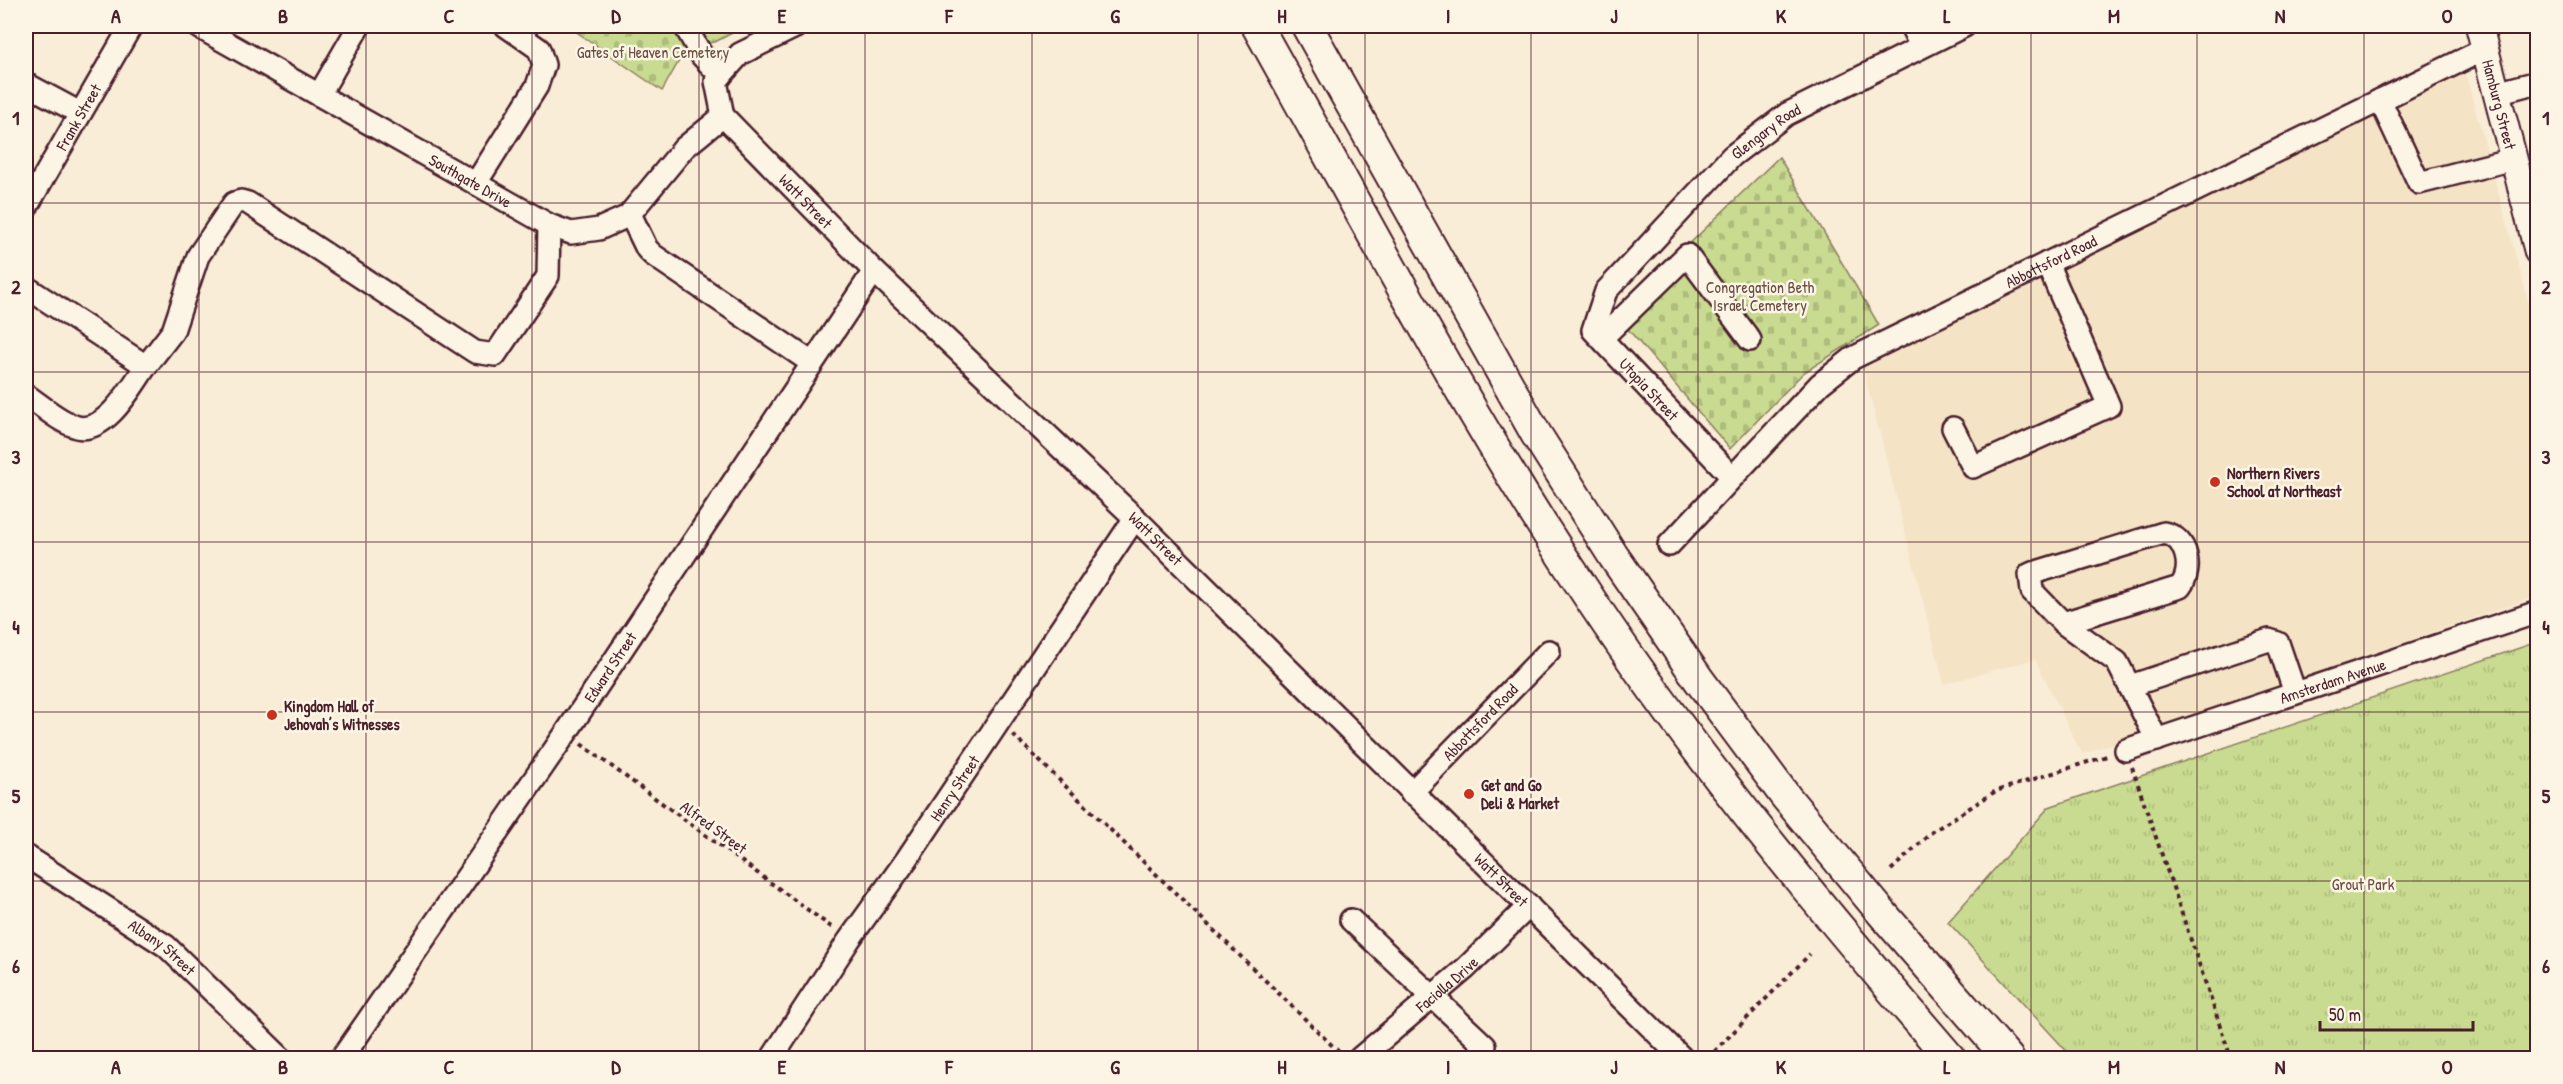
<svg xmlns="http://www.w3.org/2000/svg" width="2563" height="1084" font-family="'Patrick Hand',sans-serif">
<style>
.built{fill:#f5e3c6}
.cemetery{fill:url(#cemetery-stones);stroke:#8a7d5e;stroke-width:1.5}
.park{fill:url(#park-tufts);stroke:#8a7d5e;stroke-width:1.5}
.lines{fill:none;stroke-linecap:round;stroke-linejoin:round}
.minor-casing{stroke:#4a1f2b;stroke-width:26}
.major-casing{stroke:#4a1f2b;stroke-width:30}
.highway-casing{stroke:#4a1f2b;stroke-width:34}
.path{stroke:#4a1f2b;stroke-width:4;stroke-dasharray:4.5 4.5;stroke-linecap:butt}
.minor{stroke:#fcf5e5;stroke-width:21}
.major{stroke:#fcf5e5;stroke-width:26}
.highway{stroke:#fcf5e5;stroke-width:30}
.grid{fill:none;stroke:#4a1f2b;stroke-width:1.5;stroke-opacity:0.55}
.poi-dot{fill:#c8321e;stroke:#fcf5e5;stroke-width:2}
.labels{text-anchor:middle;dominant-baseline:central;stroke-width:5;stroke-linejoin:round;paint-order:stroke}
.park-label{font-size:16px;fill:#6a4e44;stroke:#fcf5e5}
.street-label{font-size:16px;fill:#4a1f2b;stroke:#fcf5e5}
.poi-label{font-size:16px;font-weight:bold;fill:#4a1f2b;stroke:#fcf5e5;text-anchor:start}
.neatline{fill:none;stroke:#4a1f2b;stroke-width:2}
.grid-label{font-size:20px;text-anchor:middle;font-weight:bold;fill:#4a1f2b}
</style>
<defs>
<pattern id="cemetery-stones" width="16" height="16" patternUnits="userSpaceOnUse" patternTransform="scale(1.5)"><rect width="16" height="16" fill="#c9db90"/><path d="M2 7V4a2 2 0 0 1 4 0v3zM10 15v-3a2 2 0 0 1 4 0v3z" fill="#aebc7c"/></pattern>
<pattern id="park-tufts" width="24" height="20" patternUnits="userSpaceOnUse" patternTransform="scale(1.5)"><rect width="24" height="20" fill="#c9db90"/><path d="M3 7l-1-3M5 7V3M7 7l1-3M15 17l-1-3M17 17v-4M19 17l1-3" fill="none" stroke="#aebc7c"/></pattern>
</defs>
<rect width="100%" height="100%" fill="#f9edd7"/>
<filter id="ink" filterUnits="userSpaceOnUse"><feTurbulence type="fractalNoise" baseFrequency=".0167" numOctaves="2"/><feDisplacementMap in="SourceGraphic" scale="12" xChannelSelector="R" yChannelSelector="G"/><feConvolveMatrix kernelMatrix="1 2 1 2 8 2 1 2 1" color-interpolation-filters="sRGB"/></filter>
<g filter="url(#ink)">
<!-- built -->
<polygon class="built" points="2465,72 2537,333 2537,596 2082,754 2035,659 1944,684 1863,368"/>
<!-- cemetery -->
<g class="cemetery">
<polygon points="568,26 745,26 715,42 688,45 662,91"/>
<polygon points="1779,157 1879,325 1803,373 1730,449 1616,315"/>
</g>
<!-- park -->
<polygon class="park" points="2537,642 2537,1058 2073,1058 1948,922 2049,807"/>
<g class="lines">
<defs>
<g id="minor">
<path id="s1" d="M197,26L549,225L571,233L599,229L628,216L684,148L723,116"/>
<polyline points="685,26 702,56 721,76"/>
<path id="s2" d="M797,26L740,54L716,81L723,116L874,271L1135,518L1682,1058"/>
<polyline points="1911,26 1921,46"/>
<polyline points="26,84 80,113"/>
<polyline points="2496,93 2538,82"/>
<polyline points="319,95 359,26"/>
<polyline points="2380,100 2419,183 2513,159"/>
<polyline points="476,183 537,86 544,65 539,49 506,26"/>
<path id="s3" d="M26,208L131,26"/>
<polyline points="630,214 647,249 653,255 812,363"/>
<polyline points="26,287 146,366 173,331 198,256 234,203 241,201 248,203 475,352 495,355 548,276 549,225"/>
<polyline points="1602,338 1687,255 1750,340"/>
<path d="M26,395C41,405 59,422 77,427C106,434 132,386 146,366"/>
<polyline points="1953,428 1973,467 2109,406 2047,263"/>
<path id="s4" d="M1732,477L1593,330L1606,291L1732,156L1787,114L1964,26"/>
<path id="s5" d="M1669,545L1820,384L1853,358L2485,49"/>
<path d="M2063,623L2180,587C2194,569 2187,537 2164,533L2030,574L2032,591L2063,623L2117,662L2157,740"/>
<polyline points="2130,686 2269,640 2278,643 2295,693"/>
<path id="s6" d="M2126,750L2538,612"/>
<path id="s7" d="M1411,793L1549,651"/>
<path id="s8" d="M26,856L166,946L281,1058"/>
<polyline points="1351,920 1485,1046"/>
<path id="s9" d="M342,1058L566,733L874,271"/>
<path id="s10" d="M772,1058L849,940L907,859L1135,518"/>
<path id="s11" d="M1360,1058L1466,968L1529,906"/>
</g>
<g id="major">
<path id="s12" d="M2479,26L2538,252"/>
</g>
<g id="highway">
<path d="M1257,26C1361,211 1460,402 1577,579C1689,751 1817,904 1950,1058"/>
<polyline points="1307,26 1536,434 1614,557 1699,680 1786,797 1881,912 2008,1058"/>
</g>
</defs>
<!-- minor casing -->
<use href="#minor" class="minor-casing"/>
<!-- major casing -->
<use href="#major" class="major-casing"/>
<!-- highway casing -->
<use href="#highway" class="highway-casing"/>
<!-- path -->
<g class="path">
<polyline points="1013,735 1341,1054"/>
<polyline points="581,744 834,929"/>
<polyline points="2132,767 2231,1058"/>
<polyline points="1891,870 1932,832 1996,791 2107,756"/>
<polyline points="1708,1058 1810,954"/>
</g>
<!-- minor -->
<use href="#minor" class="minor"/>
<!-- major -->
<use href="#major" class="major"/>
<!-- highway -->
<use href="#highway" class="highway"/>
</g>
</g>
<!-- grid -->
<path class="grid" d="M199,26V1058M366,26V1058M532,26V1058M699,26V1058M865,26V1058M1032,26V1058M1198,26V1058M1365,26V1058M1531,26V1058M1698,26V1058M1864,26V1058M2031,26V1058M2197,26V1058M2364,26V1058M26,203H2538M26,372H2538M26,542H2538M26,712H2538M26,881H2538"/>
<!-- markers -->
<g class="poi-dot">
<circle cx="2215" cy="482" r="6"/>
<circle cx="272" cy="715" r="6"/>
<circle cx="1469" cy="794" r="6"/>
</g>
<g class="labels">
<!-- park labels -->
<g class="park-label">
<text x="653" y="52">Gates of Heaven Cemetery</text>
<text x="1760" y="287">Congregation Beth<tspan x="1760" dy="18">Israel Cemetery</tspan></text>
<text x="2363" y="884">Grout Park</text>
</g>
<!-- street labels -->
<g class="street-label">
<text stroke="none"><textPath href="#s12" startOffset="81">Hamburg Street</textPath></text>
<text stroke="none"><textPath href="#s3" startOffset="105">Frank Street</textPath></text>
<text stroke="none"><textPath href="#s4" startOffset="470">Glengary Road</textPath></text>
<text stroke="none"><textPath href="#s1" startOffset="314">Southgate Drive</textPath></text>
<text stroke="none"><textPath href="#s2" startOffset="254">Watt Street</textPath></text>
<text stroke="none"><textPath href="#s5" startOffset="483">Abbottsford Road</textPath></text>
<text transform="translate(1649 389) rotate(47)">Utopia Street</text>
<text stroke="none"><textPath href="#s2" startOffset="740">Watt Street</textPath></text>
<text stroke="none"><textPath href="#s9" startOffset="474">Edward Street</textPath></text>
<text stroke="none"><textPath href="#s6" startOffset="218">Amsterdam Avenue</textPath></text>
<text stroke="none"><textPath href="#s7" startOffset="99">Abbottsford Road</textPath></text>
<text stroke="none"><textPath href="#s10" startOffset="326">Henry Street</textPath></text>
<text transform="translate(714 827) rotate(36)">Alfred Street</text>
<text stroke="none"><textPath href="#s2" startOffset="1226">Watt Street</textPath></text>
<text stroke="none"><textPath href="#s8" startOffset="164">Albany Street</textPath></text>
<text stroke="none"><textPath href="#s11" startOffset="114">Faciolla Drive</textPath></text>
</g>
<!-- poi labels -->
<g class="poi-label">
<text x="2227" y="473">Northern Rivers<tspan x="2227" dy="18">School at Northeast</tspan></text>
<text x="284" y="706">Kingdom Hall of<tspan x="284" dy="18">Jehovah’s Witnesses</tspan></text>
<text x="1481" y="785">Get and Go<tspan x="1481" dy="18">Deli &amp; Market</tspan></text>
</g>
</g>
<!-- margin -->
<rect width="2563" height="1084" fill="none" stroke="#fcf5e5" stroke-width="66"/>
<!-- scale -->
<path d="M2320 1021v9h153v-9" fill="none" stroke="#4a1f2b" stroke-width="3"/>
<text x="2329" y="1021" font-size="18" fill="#4a1f2b" stroke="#fcf5e5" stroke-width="4.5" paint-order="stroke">50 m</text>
<rect x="33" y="33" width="2497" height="1018" class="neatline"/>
<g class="grid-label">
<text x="116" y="23">A</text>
<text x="283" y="23">B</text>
<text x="449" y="23">C</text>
<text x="616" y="23">D</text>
<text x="782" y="23">E</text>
<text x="949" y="23">F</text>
<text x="1115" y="23">G</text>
<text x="1282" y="23">H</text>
<text x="1448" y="23">I</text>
<text x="1614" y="23">J</text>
<text x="1781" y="23">K</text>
<text x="1947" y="23">L</text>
<text x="2114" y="23">M</text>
<text x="2280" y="23">N</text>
<text x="2447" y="23">O</text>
<text x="16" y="125">1</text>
<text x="2546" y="125">1</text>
<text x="16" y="294">2</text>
<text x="2546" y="294">2</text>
<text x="16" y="464">3</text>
<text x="2546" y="464">3</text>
<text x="16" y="634">4</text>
<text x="2546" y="634">4</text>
<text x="16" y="803">5</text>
<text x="2546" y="803">5</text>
<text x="16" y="973">6</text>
<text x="2546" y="973">6</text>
<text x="116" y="1074">A</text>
<text x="283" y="1074">B</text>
<text x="449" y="1074">C</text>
<text x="616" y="1074">D</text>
<text x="782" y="1074">E</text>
<text x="949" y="1074">F</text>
<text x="1115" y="1074">G</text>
<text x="1282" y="1074">H</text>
<text x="1448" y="1074">I</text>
<text x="1614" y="1074">J</text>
<text x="1781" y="1074">K</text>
<text x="1947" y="1074">L</text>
<text x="2114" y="1074">M</text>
<text x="2280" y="1074">N</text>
<text x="2447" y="1074">O</text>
</g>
</svg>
